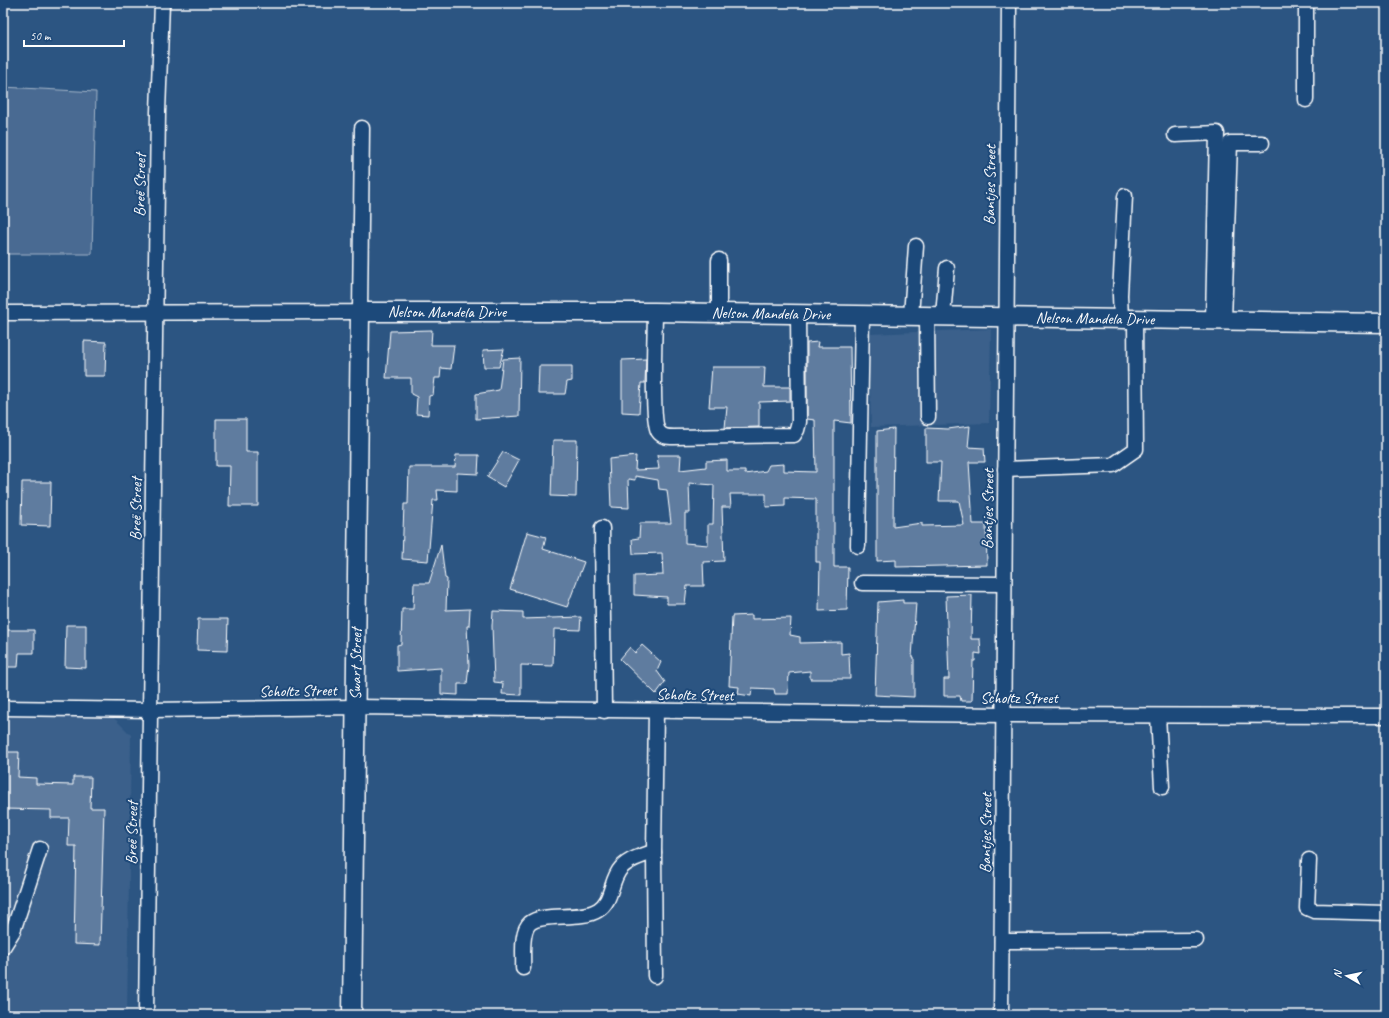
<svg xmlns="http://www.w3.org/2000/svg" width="1389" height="1018" font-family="Caveat,sans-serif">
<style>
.built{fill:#3b618b}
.green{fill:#486b92;stroke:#a4b5c8}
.building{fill:#5e7c9f;stroke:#fff;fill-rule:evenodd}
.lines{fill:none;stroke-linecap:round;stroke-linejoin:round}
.minor-casing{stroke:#fff;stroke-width:17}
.major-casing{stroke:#fff;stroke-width:21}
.minor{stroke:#1f4a7a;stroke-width:14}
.major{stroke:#1f4a7a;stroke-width:18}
.labels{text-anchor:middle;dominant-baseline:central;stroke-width:4;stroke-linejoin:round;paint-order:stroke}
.street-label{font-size:16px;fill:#fff;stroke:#1f4a7a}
</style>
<rect width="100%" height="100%" fill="#2c5582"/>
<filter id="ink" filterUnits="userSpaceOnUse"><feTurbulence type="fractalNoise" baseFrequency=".025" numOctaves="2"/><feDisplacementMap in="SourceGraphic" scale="8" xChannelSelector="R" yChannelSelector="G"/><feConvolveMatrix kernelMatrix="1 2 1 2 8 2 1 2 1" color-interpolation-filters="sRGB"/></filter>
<g filter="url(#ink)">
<!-- built -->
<g class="built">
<polygon points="991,329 989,423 871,427 869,334"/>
<polygon points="3,716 114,718 131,735 127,1015 3,1015"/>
</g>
<!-- green -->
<polygon class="green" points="3,87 96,92 92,254 3,254"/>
<!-- building -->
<g class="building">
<polygon points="432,330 431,345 454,345 451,369 441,368 440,378 435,378 433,395 429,396 428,415 416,414 417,397 411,394 411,378 386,378 390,331"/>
<polygon points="84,341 106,342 105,376 84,376"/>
<path d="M818,342L817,347H850L851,423L834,421V567H848L847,610L819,611L820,562H816V499L785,498V506L766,507V494H730L731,507H722L724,561L703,562L704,586H687L685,604H667V597L634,595V576L663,575L662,553L633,554L632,539L639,538L640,523H671L667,490L659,489L658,480L635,476V480L628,479L629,508L611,507L609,459L636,456L635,470L659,469L657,455H681L680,470L706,467V461L727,460V471H745V474L766,471L769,465L784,464V471L816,472L815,420L807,419V343ZM689,483L714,485L713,524H708V545L685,543V513H690Z"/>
<polygon points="504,349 499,367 484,367 483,350"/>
<polygon points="520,358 519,416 476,419 476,394 499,390 503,359"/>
<polygon points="646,359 645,383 641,383 639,413 622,412 622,360"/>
<polygon points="539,366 572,366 572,381 567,382 565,394 538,394"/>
<polygon points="712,367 765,367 764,387 790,387 790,401 759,402 759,427 725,428 727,407 709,407"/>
<polygon points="216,419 246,419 246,452 258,452 258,506 229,506 230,466 216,466"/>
<polygon points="970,426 968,447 984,448 985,462 969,462 973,524 986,524 987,565 896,567 896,560 877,561 877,431 894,429 893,527 922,523 922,526 964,525 959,501 939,501 941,462 926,462 926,428 948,429"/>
<polygon points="553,440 577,440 576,497 551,496"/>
<polygon points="503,452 519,460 504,487 487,477"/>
<polygon points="456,455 479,455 478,474 457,473 457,491 437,490 438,500 433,500 428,561 402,559 404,504 408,504 409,467 455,467"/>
<polygon points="22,482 51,482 50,526 21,525"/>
<polygon points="527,532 546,537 543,549 584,562 567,607 510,589"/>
<polygon points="441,545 445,578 447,579 446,610 470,609 469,626 467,626 469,665 467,684 458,684 458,695 441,694 441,668 397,671 397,645 401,644 402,609 413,609 414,583 429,583"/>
<polygon points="972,595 971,639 980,639 981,654 975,653 975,661 973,661 972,701 961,701 960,696 944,696 944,679 949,679 946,596"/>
<polygon points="903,600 903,603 916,603 912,657 914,657 914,697 875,695 878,602"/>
<polygon points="493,611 523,612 523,619 581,617 580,630 554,629 553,666 521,665 521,695 502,694 503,683 494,682 492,626"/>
<polygon points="752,615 752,619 791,618 790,635 800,637 800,643 841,642 841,654 849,653 850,679 810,679 810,671 789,673 788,694 775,694 774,689 752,688 751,696 738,694 739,687 729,686 732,616"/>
<polygon points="198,619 228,619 227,651 197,650"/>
<polygon points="66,625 86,625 86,668 65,667"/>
<polygon points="3,630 34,630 34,653 19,653 18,667 3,667"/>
<polygon points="642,645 661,662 657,671 665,682 656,694 620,659 630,647 635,653"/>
<polygon points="3,752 19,752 18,777 36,778 36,784 73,785 73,777 91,777 90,808 104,808 100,945 74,944 76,846 68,846 69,818 51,818 51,810 3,809"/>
</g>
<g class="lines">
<defs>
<g id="minor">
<polyline points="1306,3 1306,100"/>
<polyline points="1175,135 1217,133 1213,320"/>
<path d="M655,312C655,331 651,418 658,431C662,437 668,437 674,437L794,435L797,430L799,422L798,314"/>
<polyline points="3,313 360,312 362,128"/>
<polyline points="719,313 719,260"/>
<polyline points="911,316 916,246"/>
<polyline points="927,316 928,417"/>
<polyline points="943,316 947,268"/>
<polyline points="1121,319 1120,295 1125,196"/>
<polyline points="1224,320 1230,143 1262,143"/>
<polyline points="1005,469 1113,465 1136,449 1135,319"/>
<polyline points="602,528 604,711"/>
<polyline points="858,546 862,315"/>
<polyline points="862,583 1004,584"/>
<polyline points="3,708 151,710 356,707 1004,715 1386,716"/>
<polyline points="1158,716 1162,787"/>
<polyline points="1309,860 1307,908 1314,911 1386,913"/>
<polyline points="1002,941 1196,940"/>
<polyline points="3,947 13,931 40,849"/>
<path d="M523,968C524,956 520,932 530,923C543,912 581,921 598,910C613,901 610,880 621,868C629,859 643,855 654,852"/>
<polyline points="655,976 654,852 656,711"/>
<polyline points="146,1015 158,112 162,3"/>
<polyline points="1001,1015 1009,3"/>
</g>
<g id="major">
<path id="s1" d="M352,1015L360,312H655L1386,323"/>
</g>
</defs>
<!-- minor casing -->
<use href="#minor" class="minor-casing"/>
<!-- major casing -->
<use href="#major" class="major-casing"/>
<!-- minor -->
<use href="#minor" class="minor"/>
<!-- major -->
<use href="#major" class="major"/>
</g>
</g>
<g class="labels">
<!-- street labels -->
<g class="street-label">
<text transform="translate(140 185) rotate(-89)">Breë Street</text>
<text transform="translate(990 185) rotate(-89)">Bantjes Street</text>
<text stroke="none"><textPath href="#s1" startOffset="790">Nelson Mandela Drive</textPath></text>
<text stroke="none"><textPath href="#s1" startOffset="1114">Nelson Mandela Drive</textPath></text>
<text stroke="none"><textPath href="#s1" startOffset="1438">Nelson Mandela Drive</textPath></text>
<text transform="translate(136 509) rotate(-89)">Breë Street</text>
<text transform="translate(988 509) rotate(-89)">Bantjes Street</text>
<text stroke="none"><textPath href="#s1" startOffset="351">Swart Street</textPath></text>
<text transform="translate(298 691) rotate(-1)">Scholtz Street</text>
<text transform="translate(695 695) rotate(1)">Scholtz Street</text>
<text x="1019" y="698">Scholtz Street</text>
<text transform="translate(132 833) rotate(-89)">Breë Street</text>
<text transform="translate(986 833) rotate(-89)">Bantjes Street</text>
</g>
</g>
<!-- margin -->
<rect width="1389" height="1018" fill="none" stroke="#1f4a7a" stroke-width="16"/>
<rect x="8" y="8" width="1373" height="1002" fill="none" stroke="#fff" stroke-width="1.5" filter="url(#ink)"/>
<!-- north arrow -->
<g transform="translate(1347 976) rotate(279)" stroke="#1f4a7a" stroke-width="3" paint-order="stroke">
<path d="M0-3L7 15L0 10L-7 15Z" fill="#ffffff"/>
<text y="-6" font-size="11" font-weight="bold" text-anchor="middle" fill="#ffffff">N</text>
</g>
<!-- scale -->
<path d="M24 40v6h100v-6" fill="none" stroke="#ffffff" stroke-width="2"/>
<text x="30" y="40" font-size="12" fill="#ffffff" stroke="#1f4a7a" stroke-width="3" paint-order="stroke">50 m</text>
</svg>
